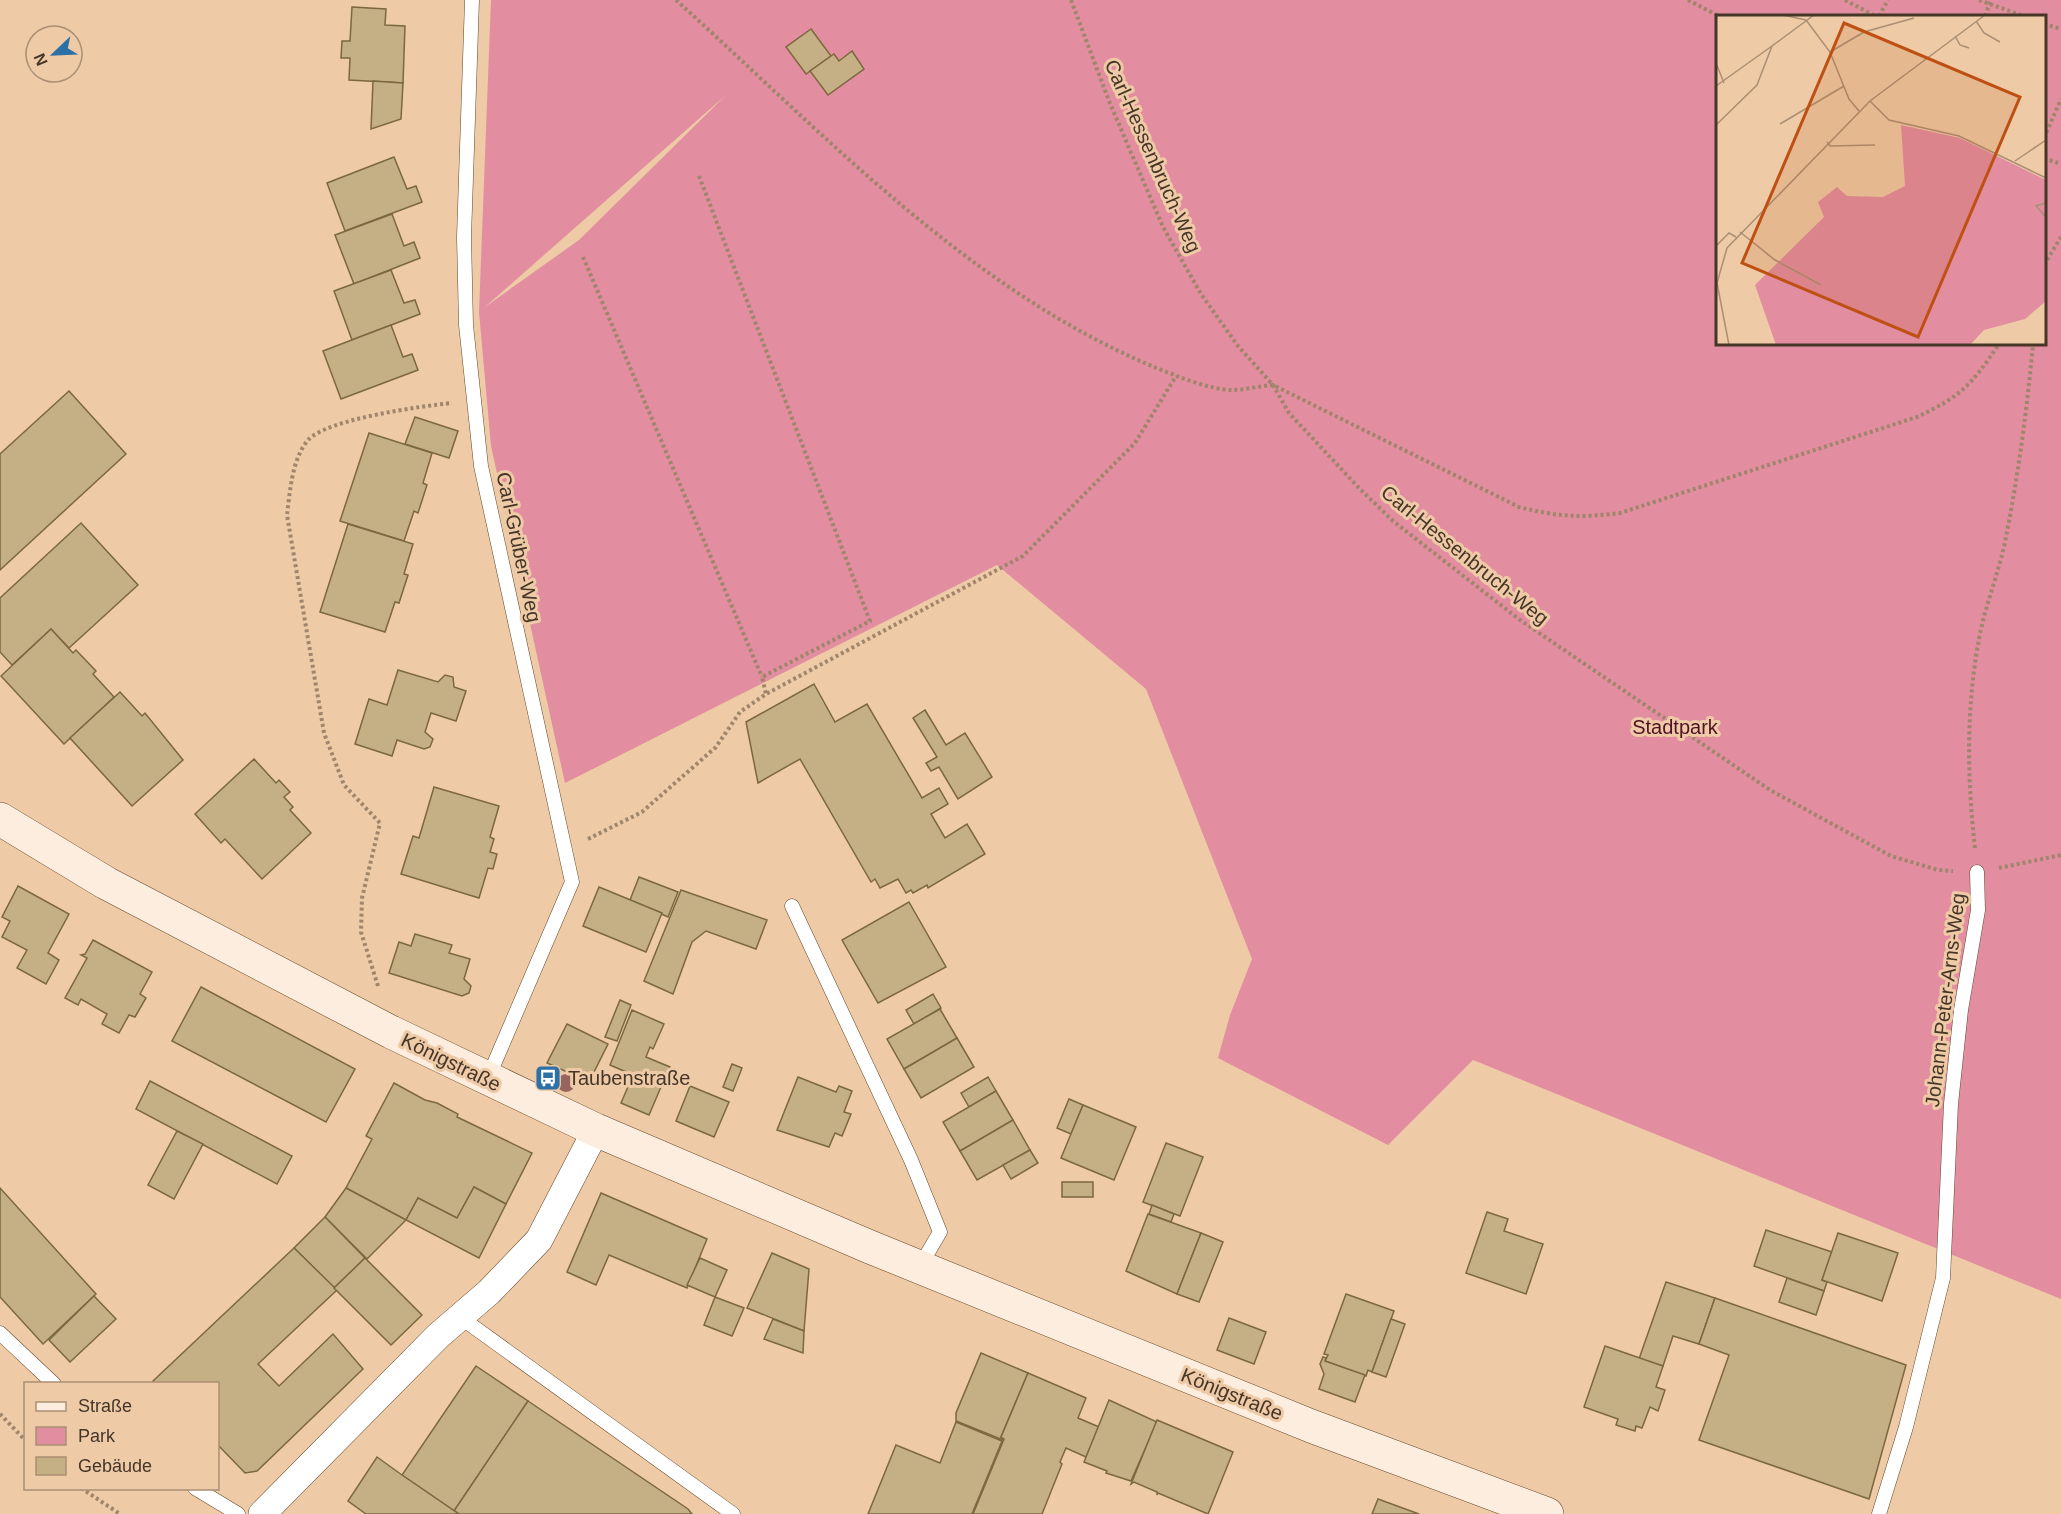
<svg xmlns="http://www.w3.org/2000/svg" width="2061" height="1514" font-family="Helvetica,sans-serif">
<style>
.green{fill:#e28da0;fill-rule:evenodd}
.building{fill:#c5b085;stroke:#7b683f;stroke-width:1.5}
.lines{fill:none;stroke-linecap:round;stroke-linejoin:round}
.service-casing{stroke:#654727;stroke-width:15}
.minor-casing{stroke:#654727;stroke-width:28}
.secondary-casing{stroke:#654727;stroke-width:34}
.path{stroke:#9f856b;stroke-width:4;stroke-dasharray:3 3;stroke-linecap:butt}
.service{stroke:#fff;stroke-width:14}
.minor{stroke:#fff;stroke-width:27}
.secondary{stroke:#fdedde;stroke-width:33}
.tree{fill:#97645f}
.labels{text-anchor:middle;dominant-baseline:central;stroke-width:6;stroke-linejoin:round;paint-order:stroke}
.street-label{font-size:20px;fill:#453628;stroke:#eecaa6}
.park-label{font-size:20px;fill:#4f1125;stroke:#eecaa6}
.poi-label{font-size:20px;fill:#453628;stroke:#eecaa6;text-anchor:start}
.inset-road{fill:none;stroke:#aa8f74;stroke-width:1.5}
.view{fill:#bf5013;fill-opacity:0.15;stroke:#bf5013;stroke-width:3}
.inset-edge{fill:none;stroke:#453628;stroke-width:3}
</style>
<rect width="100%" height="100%" fill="#eecaa6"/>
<!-- green -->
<path class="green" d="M491,0H2061V1299L1473,1060L1388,1145L1218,1058L1230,1015L1252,959L1146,689L997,565L565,783L491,446L479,312ZM1718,16H2044V344H1718ZM726,95L579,240L485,307L486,306Z"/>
<!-- building -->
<g class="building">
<polygon points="352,7 386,9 385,25 405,26 403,83 349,80 350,58 341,58 342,41 350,41"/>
<polygon points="811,29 831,56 806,74 786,47"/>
<polygon points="852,51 864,69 828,95 810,71 834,54 839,61"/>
<polygon points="373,81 403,83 401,119 371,129"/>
<polygon points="394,157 407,189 416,186 422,202 345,231 327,183"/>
<polygon points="392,214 404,246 414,242 420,258 354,284 335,235"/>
<polygon points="391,270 404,303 415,300 420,314 352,340 334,291"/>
<polygon points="391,325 403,357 412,354 418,370 341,399 323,351"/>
<polygon points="69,391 126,454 0,570 0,454"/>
<polygon points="415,417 458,431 449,458 405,444"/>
<polygon points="369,433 432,453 423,483 427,485 418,513 414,511 404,541 340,521"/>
<polygon points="81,523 138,585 69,648 51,629 12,665 0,652 0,598"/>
<polygon points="348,524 413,544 404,574 408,575 399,603 395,602 385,632 320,612"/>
<polygon points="51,629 73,653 76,650 96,671 93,674 114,697 64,744 1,676"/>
<polygon points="398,670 438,682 445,675 453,677 454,687 466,691 456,721 431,713 425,732 433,739 430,747 424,749 397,740 392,756 355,744 369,699 387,705"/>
<polygon points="814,684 835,722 867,704 922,798 939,788 948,804 931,814 945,838 967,824 985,854 928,888 927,885 913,893 911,890 906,893 898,879 880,888 875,879 871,882 800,759 758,783 746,722"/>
<polygon points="120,692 142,716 145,713 183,760 132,806 70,738"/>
<polygon points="925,710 946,745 965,733 992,777 958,799 939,767 931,771 926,763 937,757 913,718"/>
<polygon points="254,759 276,783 279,780 290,792 284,797 293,807 290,810 311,833 262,879 225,839 221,843 195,814"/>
<polygon points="434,787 499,806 490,837 494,839 490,852 497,854 493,869 488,868 479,898 401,874 413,836 419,838"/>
<polygon points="639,877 678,892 668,917 630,900"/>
<polygon points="18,886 69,914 48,953 59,960 46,984 17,968 27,950 2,937 10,921 2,917"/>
<polygon points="599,887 662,913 646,952 583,926"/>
<polygon points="681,890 767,920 756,949 706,931 692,942 673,994 644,981"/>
<polygon points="909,902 946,967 878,1003 842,940"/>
<polygon points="415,934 452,945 449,953 470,959 464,979 471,986 469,993 462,996 389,973 399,942 411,946"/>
<polygon points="93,940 152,972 140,994 146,998 135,1017 129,1015 119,1033 102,1024 107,1014 81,999 78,1005 65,998 87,958 81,955 85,954"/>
<polygon points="201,987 355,1069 326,1122 172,1041"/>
<polygon points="933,994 941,1008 914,1024 906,1010"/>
<polygon points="620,1000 631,1005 617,1041 605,1037"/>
<polygon points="940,1009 957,1038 904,1069 887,1039"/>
<polygon points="632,1010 664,1024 653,1049 650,1047 646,1057 670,1067 661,1087 610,1065"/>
<polygon points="567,1024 608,1044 589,1082 547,1063"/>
<polygon points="957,1038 974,1067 921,1098 904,1069"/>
<polygon points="732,1064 742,1068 733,1091 723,1087"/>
<polygon points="633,1075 661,1087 649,1115 621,1103"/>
<polygon points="798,1077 836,1092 839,1086 852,1091 844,1112 851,1114 842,1136 835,1133 829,1147 777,1130"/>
<polygon points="988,1077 996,1091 969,1107 961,1093"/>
<polygon points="150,1081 292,1156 277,1184 136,1109"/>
<polygon points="394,1083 425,1100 437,1103 458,1114 457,1117 532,1153 506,1204 474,1187 457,1218 418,1198 406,1220 346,1188 372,1139 366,1136"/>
<polygon points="690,1086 729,1102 714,1137 676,1121"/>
<polygon points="996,1091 1013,1120 960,1151 943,1122"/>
<polygon points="1069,1099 1083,1105 1071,1134 1057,1128"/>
<polygon points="1083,1105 1136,1127 1114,1180 1061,1158"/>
<polygon points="1013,1120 1030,1150 977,1180 960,1151"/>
<polygon points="177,1131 203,1144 174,1199 148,1185"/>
<polygon points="1166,1143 1203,1157 1180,1216 1143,1202"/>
<polygon points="1030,1150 1038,1163 1011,1179 1003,1165"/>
<rect x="1062" y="1182" width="31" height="15"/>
<polygon points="474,1187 506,1204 479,1258 406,1220 418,1198 457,1218"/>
<polygon points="0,1188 96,1294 43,1344 0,1297"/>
<polygon points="346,1188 406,1220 367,1259 325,1217"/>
<polygon points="601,1193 707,1239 687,1288 609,1255 596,1285 567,1272"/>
<polygon points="1152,1205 1174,1214 1171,1222 1149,1214"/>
<polygon points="1487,1212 1508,1219 1504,1231 1543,1244 1526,1294 1466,1273"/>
<polygon points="1148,1214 1201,1233 1177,1294 1126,1271"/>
<polygon points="325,1217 365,1258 334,1288 294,1248"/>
<polygon points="1766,1230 1832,1252 1822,1280 1827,1282 1824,1291 1754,1266"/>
<polygon points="1201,1233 1223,1242 1199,1302 1177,1294"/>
<polygon points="1838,1233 1898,1253 1882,1301 1822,1280"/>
<polygon points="294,1248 337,1290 258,1364 279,1386 333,1334 363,1369 257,1471 245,1473 218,1445 218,1384 156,1384 153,1381"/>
<polygon points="772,1253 809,1269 804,1331 747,1308"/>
<polygon points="365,1258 422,1315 391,1345 334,1288"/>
<polygon points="700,1258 727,1270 715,1297 687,1285"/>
<polygon points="1787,1278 1824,1291 1816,1315 1779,1302"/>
<polygon points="1666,1282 1715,1298 1699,1344 1673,1336 1663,1366 1639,1359"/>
<polygon points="1346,1294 1394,1311 1372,1372 1368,1370 1366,1376 1325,1361 1328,1355 1324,1354"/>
<polygon points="94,1296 116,1319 70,1362 49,1340"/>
<polygon points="715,1297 744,1308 732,1336 704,1325"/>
<polygon points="1715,1298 1906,1365 1869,1499 1699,1440 1729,1355 1699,1344"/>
<polygon points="1229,1318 1266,1332 1254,1364 1217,1350"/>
<polygon points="773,1319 804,1331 803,1353 764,1339"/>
<polygon points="1391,1319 1405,1324 1386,1377 1372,1372"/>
<polygon points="1605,1346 1663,1366 1656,1387 1665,1390 1658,1411 1650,1407 1642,1428 1636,1426 1635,1431 1616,1425 1618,1419 1584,1407"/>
<polygon points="981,1353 1028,1373 1001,1437 1003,1440 956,1421 956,1413"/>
<polygon points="1323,1357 1326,1358 1325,1361 1365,1375 1355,1402 1319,1389 1324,1374 1320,1364"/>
<polygon points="476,1366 528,1401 454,1511 402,1475"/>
<polygon points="1028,1373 1086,1398 1078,1418 1099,1427 1086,1457 1066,1448 1060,1462 1062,1464 1042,1514 973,1514 1004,1439 1001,1437"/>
<polygon points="1109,1400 1157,1422 1131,1481 1106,1473 1107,1471 1084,1462"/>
<polygon points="528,1401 688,1509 692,1514 459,1514 454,1511"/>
<polygon points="1157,1420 1233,1452 1208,1514 1158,1493 1157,1495 1157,1492 1134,1482 1131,1484"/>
<polygon points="956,1422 1002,1441 972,1514 868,1514 896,1445 940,1463"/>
<polygon points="377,1457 402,1475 459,1514 366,1514 348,1501"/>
<polygon points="1378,1499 1419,1514 1372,1514"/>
</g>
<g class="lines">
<defs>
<g id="service">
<polyline points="472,0 464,237 466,325 481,466 572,882 488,1078"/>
<polyline points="792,906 911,1160 940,1232 920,1266"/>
<polyline points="460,1317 733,1514"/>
<polyline points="0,1333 54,1384"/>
<polyline points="195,1488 238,1514"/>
<polyline points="1879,1514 1906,1427 1943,1278 1951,1104 1961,1010 1978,910 1977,872"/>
</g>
<polyline id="minor" points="262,1514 438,1336 489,1292 539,1240 596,1130"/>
<polyline id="secondary" points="0,819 106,883 391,1032 596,1130 870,1247 1311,1426 1547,1514"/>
</defs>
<!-- service casing -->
<use href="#service" class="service-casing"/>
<!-- minor casing -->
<use href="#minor" class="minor-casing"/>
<!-- secondary casing -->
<use href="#secondary" class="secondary-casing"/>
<!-- path -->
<g class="path">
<path d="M676,0C823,133 968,289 1154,367C1174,375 1210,390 1232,390C1245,390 1259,386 1273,385L1519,507C1557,517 1582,518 1620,513L1917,417C1962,396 1972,384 1999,344"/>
<polyline points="1071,0 1109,101 1163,227 1201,294 1238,346 1273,385 1289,413 1358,487 1393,521 1520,620 1770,790 1891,856 1938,870 1953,871"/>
<polyline points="1688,0 1719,16"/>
<polyline points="1845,0 1875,16"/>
<polyline points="1979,0 2024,16"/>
<polyline points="1879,16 1888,0"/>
<polyline points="1985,16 1991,0"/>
<polyline points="2044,24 2061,29"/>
<polyline points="2044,138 2061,99"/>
<polyline points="2044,158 2061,164"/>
<polyline points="699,176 870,621 762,677 766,694"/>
<polyline points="583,257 762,677"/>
<polyline points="2044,265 2061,237"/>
<polyline points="588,839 642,812 716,747 740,712 766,694 1023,556 1135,443 1176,376"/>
<path d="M1975,848C1967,778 1966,708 1979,639C1985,606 1998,575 2005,542C2018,477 2027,410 2033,344"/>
<polyline points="1999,868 2061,855"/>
<path d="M378,986L361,932L362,898L380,823L344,785L324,733L287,515C290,491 292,459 308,440C327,419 422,406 452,403"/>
<polyline points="0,1414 26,1441"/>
<polyline points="81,1488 120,1514"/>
</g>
<!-- service -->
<use href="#service" class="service"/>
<!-- minor -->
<use href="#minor" class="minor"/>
<!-- secondary -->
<use href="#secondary" class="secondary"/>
</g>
<!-- trees -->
<circle class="tree" cx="566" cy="1083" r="9"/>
<!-- icons -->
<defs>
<symbol id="bus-square" viewBox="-11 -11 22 22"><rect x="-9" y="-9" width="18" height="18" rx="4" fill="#2c70a6" stroke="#eecaa6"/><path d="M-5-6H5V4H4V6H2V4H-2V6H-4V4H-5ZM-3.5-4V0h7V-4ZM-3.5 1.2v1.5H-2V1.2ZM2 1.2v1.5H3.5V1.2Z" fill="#fff"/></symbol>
</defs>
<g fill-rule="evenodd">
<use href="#bus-square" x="533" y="1063" width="30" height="30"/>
</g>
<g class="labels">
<!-- street labels -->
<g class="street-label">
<text transform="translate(1153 156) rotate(66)">Carl-Hessenbruch-Weg</text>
<text transform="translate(519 547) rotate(78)">Carl-Grüber-Weg</text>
<text transform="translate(1465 555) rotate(39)">Carl-Hessenbruch-Weg</text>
<text transform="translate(1945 1000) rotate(-83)">Johann-Peter-Arns-Weg</text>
<text transform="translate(451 1062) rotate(26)">Königstraße</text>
<text transform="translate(1232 1394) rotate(22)">Königstraße</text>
</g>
<!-- park labels -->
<g class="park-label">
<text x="1675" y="727">Stadtpark</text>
</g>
<!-- poi labels -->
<g class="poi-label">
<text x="568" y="1078">Taubenstraße</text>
</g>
</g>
<!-- overview -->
<g transform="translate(1716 15)">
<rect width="330" height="330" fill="#eecaa6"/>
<path d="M185,110L244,123L330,165V286L309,304L268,315L254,330H60L39,270L108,202L102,187L121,172L131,181L167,182L189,171Z" fill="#e28da0"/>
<path class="inset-road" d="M67,0L90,5M90,5L114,37L133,84L143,96M260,6L268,18L284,27M239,21L244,30L253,33M114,37L148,17L198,3M0,48L8,68M0,71L56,31M154,86L173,105L243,121L330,163M64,109L128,71M0,110L41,70L56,31L98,0M111,127L114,131L159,130M299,146L330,125M330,188L320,191L330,202M24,217L59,245L105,270M0,231L13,218L20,222M13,330L1,268L11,233L154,86L269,0"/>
<path class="view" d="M128,8L304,82L202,322L26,248Z"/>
<rect width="330" height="330" class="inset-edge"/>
</g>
<!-- legend -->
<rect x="24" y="1382" width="195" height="108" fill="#eecaa6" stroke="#aa8f74" stroke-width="1.5"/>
<rect x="36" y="1402" width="30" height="9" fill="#fdedde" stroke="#aa8f74" stroke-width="1.5"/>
<text x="78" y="1412" font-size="18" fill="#453628">Straße</text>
<rect x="36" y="1427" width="30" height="18" fill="#e28da0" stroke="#aa8f74" stroke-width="1.5"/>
<text x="78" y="1442" font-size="18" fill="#453628">Park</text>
<rect x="36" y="1457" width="30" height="18" fill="#c5b085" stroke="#aa8f74" stroke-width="1.5"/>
<text x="78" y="1472" font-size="18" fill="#453628">Gebäude</text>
<!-- north arrow -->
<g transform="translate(54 54) rotate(247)"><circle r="28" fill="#eecaa6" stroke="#aa8f74" stroke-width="1.5"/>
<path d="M0-4.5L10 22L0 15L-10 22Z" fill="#2c70a6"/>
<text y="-9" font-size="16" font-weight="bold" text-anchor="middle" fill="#453628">N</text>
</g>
</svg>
